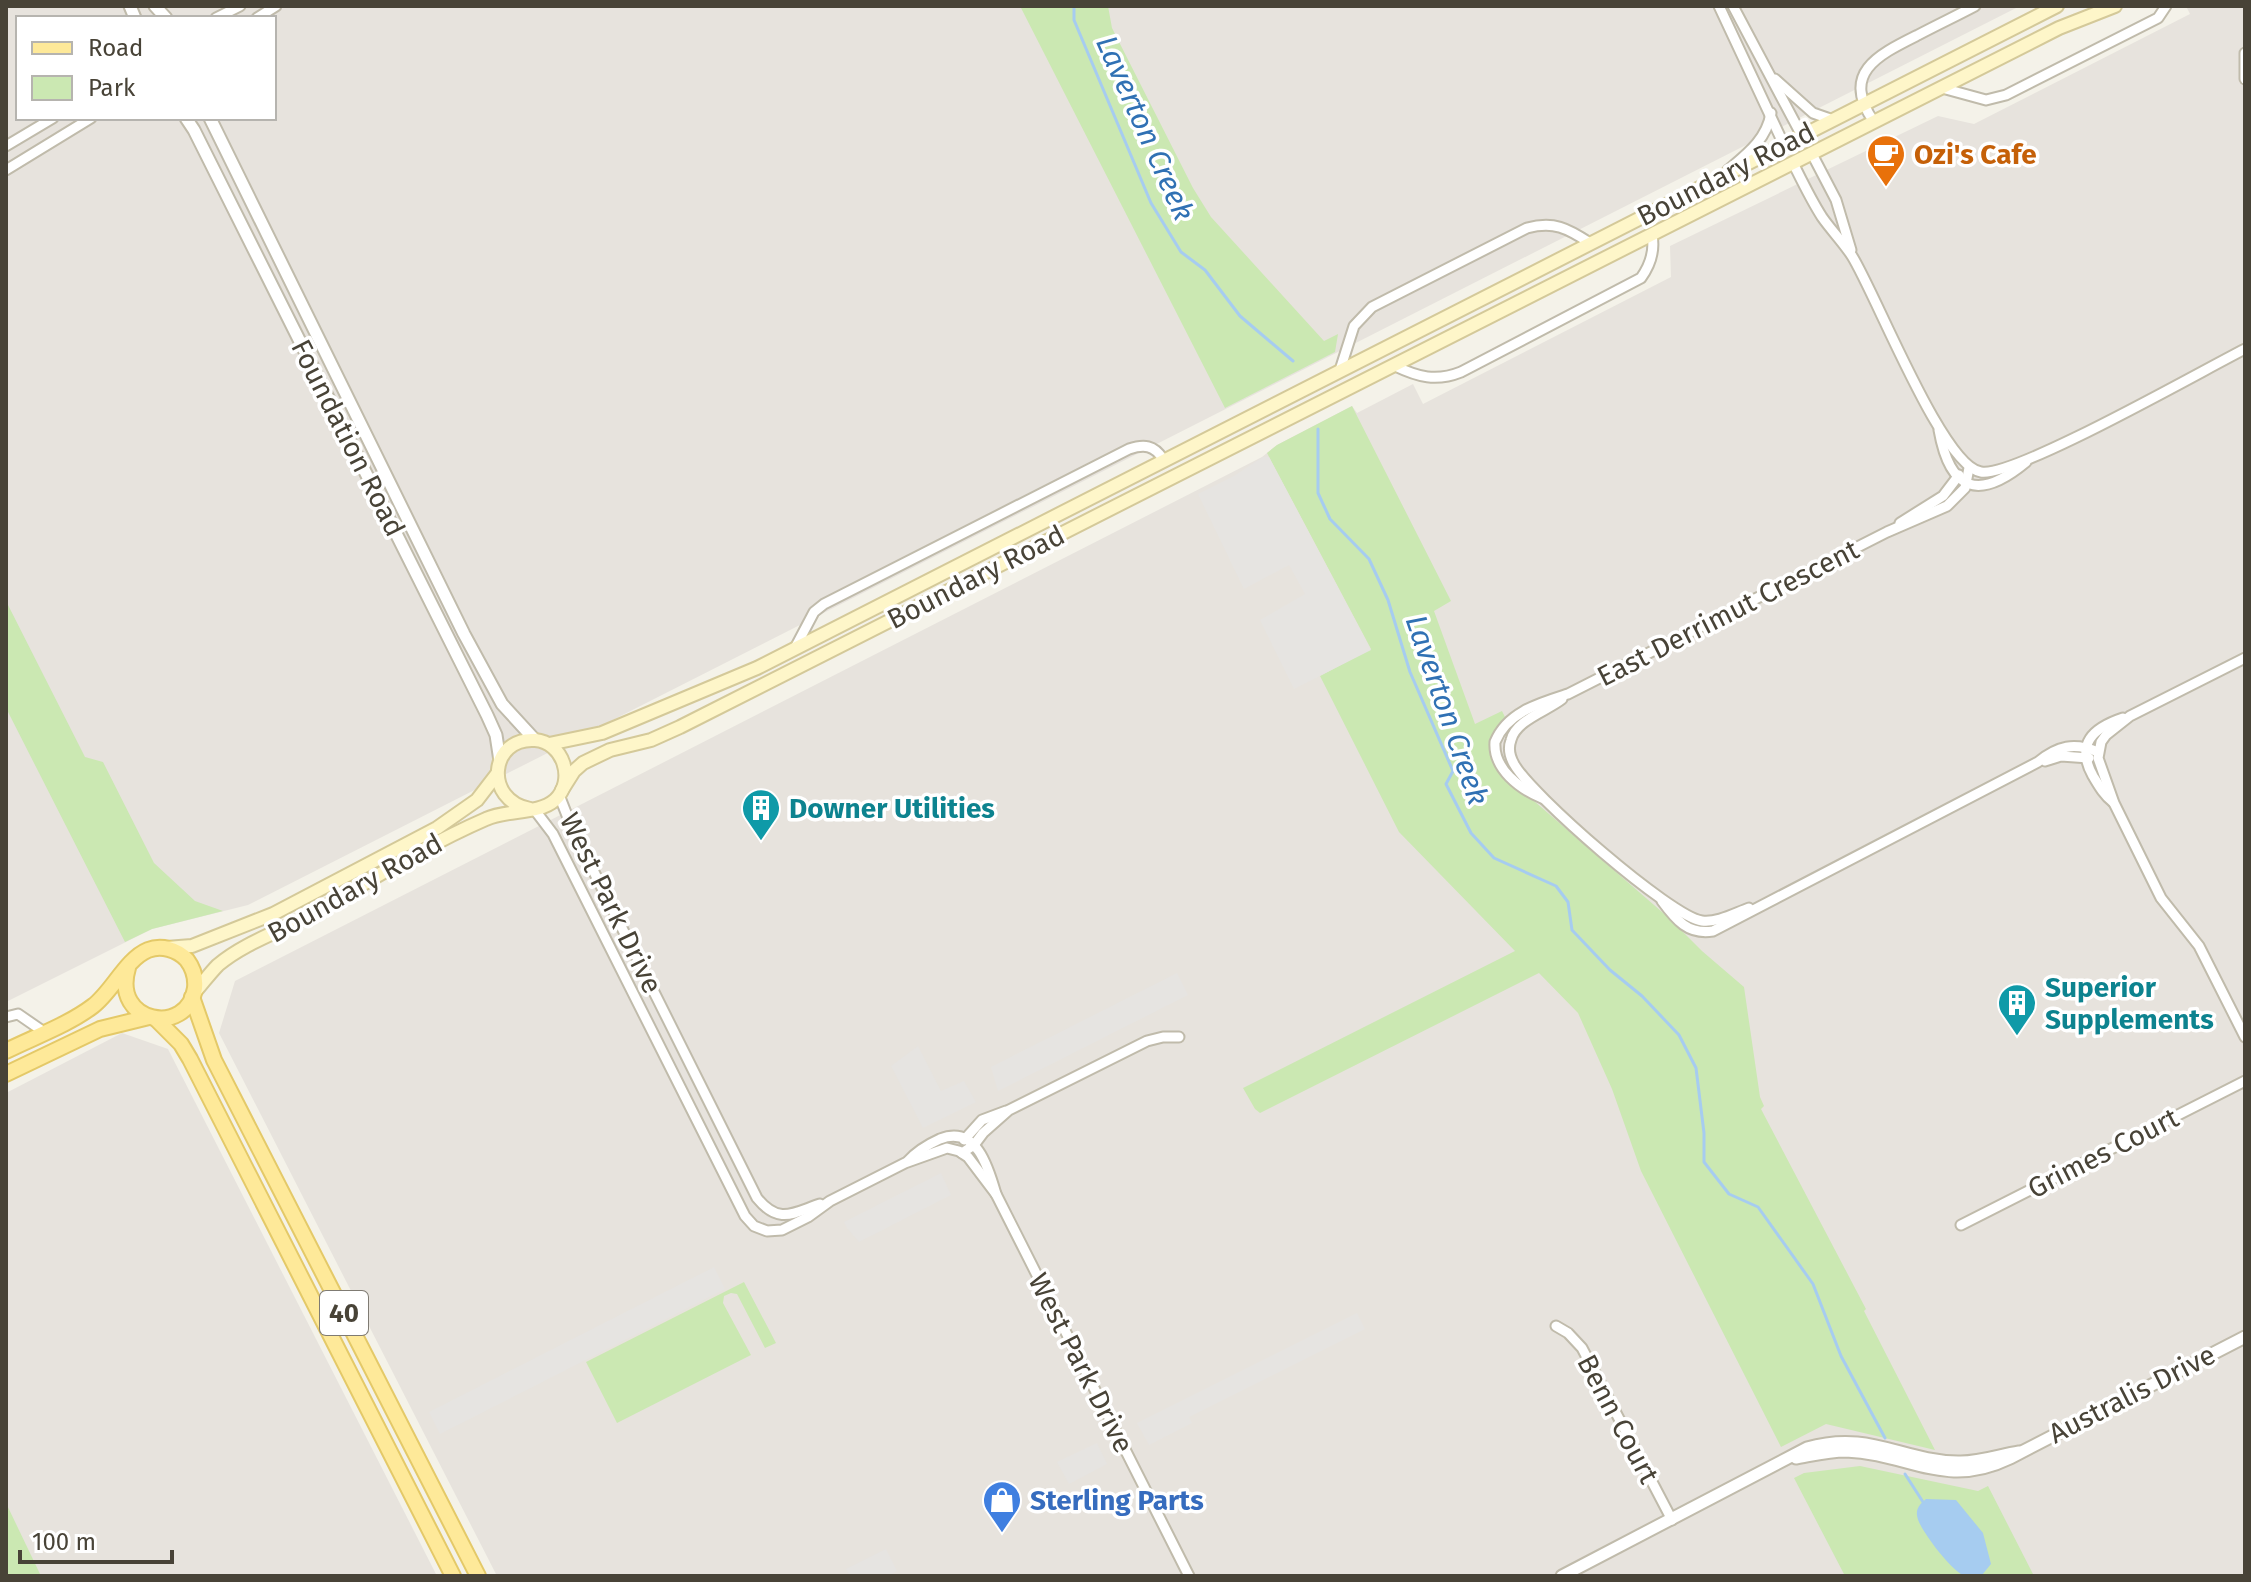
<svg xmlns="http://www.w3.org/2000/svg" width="2251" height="1582" font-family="'Fira Sans',sans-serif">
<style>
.industrial{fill:#e7e3dd;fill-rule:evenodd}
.green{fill:#cbe8b2}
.parking{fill:#e6e4e1}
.water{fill:#a6ccf0}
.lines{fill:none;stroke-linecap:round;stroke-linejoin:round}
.stream{stroke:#a6ccf0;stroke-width:3}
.minor-casing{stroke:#c0bbab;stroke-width:13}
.tertiary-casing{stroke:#c0bbab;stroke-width:15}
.secondary-casing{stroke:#d4c999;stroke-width:16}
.primary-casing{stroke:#e4c968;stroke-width:18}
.minor{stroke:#fff;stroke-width:9}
.tertiary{stroke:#fff;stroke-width:11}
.secondary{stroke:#fef6c9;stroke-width:12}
.primary{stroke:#fee999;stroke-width:14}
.labels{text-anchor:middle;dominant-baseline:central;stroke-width:7;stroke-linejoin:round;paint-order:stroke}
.shield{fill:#fff;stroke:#7f7b73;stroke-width:2}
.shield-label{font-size:26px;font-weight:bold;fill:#484337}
.food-label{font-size:28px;font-weight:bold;fill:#c56008;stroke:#fff;text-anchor:start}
.street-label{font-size:28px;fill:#484337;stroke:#fff}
.culture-label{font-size:28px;font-weight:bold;fill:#0d838f;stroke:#fff;text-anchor:start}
.shop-label{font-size:28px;font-weight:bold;fill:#366cbe;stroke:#fff;text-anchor:start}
.water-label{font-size:30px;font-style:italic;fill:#3071b4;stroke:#fff}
</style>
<rect width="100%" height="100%" fill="#f4f2e9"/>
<!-- industrial -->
<g class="industrial">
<path d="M6,6H2020L248,905L152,929L6,1002ZM18,18H274V118H18Z"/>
<polygon points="2186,6 2245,6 2245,1576 497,1576 219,1033 235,981 1262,457 1277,445 1352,406 1357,413 1413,384 1423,404 1671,277 1670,246 1938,116 1974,124 2190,14"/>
<polygon points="122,1033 168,1049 437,1576 6,1576 6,1093"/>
</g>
<!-- green -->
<g class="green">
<polygon points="1020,6 1108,6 1112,28 1193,188 1211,217 1324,341 1338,334 1335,352 1225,408"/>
<path d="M1352,406L1451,601L1434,611L1475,724L1502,711L1505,717C1491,732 1486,749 1496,768L1669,918L1702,951L1744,987L1760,1097L1764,1106L1761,1109L1866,1309L1864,1311L1935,1450L1826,1424L1781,1447L1641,1171L1612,1089L1578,1013L1539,973L1260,1113L1255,1109L1243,1088L1515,951L1399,832L1320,676L1371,649L1267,453L1277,445Z"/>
<polygon points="6,601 85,757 103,762 154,863 195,901 223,911 152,929 125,942 6,708"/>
<polygon points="744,1282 776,1343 765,1348 737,1294 731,1293 724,1296 723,1303 751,1355 617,1423 586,1362"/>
<polygon points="1860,1466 1978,1491 1988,1486 2034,1576 1845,1576 1794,1478 1804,1473"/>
<polygon points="6,1503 41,1576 6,1576"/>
</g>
<!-- parking -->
<g class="parking">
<polygon points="1263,457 1269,457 1371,650 1294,689 1260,620 1305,594 1289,565 1244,589 1198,494 1234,476"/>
<polygon points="1177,973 1188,995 998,1091 991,1067"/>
<polygon points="918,1046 941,1091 964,1081 976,1102 923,1128 891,1066"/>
<polygon points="941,1173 951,1195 859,1242 847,1228 844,1222"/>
<polygon points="714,1267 725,1289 440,1434 429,1412"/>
<polygon points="1357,1313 1365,1329 1189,1417 1192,1423 1149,1445 1137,1423"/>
<polygon points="1097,1443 1107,1464 1069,1484 1057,1462"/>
<polygon points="886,1549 897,1571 888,1576 850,1576 846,1569"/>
</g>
<!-- water -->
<path class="water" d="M1926,1499L1956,1500L1983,1533L1991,1564L1982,1575C1977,1576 1969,1577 1963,1575C1952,1571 1917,1527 1917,1515C1916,1508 1921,1503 1926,1499Z"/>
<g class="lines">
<!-- stream -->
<g class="stream">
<polyline points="1074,6 1074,20 1151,203 1181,252 1205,270 1240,316 1293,361"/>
<polyline points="1318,429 1318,493 1330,519 1369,559 1388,600 1410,672 1453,771 1446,784 1471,833 1494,858 1556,886 1568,902 1572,930 1610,970 1642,996 1679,1035 1696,1068 1704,1133 1704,1162 1729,1194 1758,1207 1813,1284 1841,1356 1885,1438"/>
<polyline points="1905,1474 1923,1502"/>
</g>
<defs>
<g id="minor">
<polyline points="1719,6 1784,145"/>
<polyline points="1733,6 1802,136"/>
<polyline points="216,18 240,6"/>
<polyline points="257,18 276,6"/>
<polyline points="2245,53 2245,79"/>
<polyline points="1775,79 1813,113 1833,120"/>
<polyline points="1942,88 1986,100 2006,95 2158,18 2166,6"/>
<path d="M1874,122C1840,73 1878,55 1918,35C1937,25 1956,16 1975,6"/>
<polyline points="6,146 53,118"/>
<polyline points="1812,154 1836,200 1851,250"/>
<path d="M1793,163C1802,181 1811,200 1822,217C1831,230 1843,242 1852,256C1876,294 1942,466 1981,472C2014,478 2203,370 2245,349"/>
<polyline points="6,170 91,118"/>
<path d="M1728,170C1747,154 1767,139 1771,113"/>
<path d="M1395,366C1418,377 1436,382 1461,372L1641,278C1651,264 1655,251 1652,235"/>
<path d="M1340,370L1354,326L1372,307L1527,228C1554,221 1567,228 1590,243"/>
<path d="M1939,430C1950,492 1979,501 2026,462"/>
<polyline points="1900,523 1943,496 1959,475"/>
<path d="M795,648L814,612L824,604L1129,449C1144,444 1154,445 1163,459"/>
<polyline points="2245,658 2130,716 2106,735 2101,742 2098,758 2114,803 2161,898 2199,946 2245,1037"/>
<path d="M1562,699C1547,711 1516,720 1511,740C1508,748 1510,757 1514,764C1530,794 1671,917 1702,921C1717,923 1735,913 1749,908"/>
<polyline points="2045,761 2061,756 2089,758"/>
<path d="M559,795L572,828L757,1198C779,1225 793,1213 820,1204"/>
<path d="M1542,798C1520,789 1493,769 1495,742C1507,712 1540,703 1568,694L1887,532L1947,506L1965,488L1969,468"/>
<path d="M2113,802C2104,795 2099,786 2093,776C2075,744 2093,728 2123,718"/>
<polyline points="534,809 553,834 745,1216 754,1226 767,1231 782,1230 808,1217 830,1201 905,1163 947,1148 959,1151 968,1157 996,1194"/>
<path d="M1662,901C1676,920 1688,935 1713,931L2038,762C2058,746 2074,742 2098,752"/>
<polyline points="6,1017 18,1014 44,1032"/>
<polyline points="964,1140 982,1120 1006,1111"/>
<polyline points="962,1153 974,1145 983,1133 1009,1110 1147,1041 1163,1037 1179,1037"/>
<path d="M908,1161C917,1151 929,1144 940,1139C976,1125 988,1166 996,1194L1189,1576"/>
<polyline points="1961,1225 2245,1081"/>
<polyline points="1556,1326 1568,1333 1582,1348 1672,1520"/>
</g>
<g id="tertiary">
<polyline points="130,6 135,18"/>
<polyline points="155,6 166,18"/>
<polyline points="186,118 194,130 487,715 496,735 500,761"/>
<polyline points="210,118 464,634 502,704 535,740"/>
<path d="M1796,1458C1813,1455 1829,1451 1846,1451C1909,1453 1944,1490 2010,1458L2245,1337"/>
<path d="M1562,1576L1807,1448C1870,1430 1901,1461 1958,1462C1978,1463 2000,1455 2019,1452"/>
</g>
<g id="secondary">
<polyline points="549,744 602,733 757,668 2057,6"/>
<polyline points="562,790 574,771 583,763 610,750 651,740 680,727 2059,28 2115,6"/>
<polyline points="166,948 192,946 273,914 437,828 477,800 497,774"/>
<path d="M194,993C202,984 210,973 218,965C245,942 284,930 314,913C371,880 426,845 486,819C507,809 538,815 555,800C576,780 563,742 535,740C490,737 483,800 530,809"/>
</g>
<g id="primary">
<polyline points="192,997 214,1060 478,1576"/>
<polyline points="156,1019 181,1044 190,1059 453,1576"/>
<path d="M6,1051C34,1037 68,1025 93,1006C112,992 126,959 148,950C161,945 177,949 187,960C193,968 196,978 195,988C188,1037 111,1024 128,968"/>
<polyline points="6,1074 100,1029 149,1017"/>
</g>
</defs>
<!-- minor casing -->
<use href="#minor" class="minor-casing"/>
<!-- tertiary casing -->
<use href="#tertiary" class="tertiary-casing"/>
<!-- secondary casing -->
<use href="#secondary" class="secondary-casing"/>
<!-- primary casing -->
<use href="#primary" class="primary-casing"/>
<!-- minor -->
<use href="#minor" class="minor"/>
<!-- tertiary -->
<use href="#tertiary" class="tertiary"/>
<!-- secondary -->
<use href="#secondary" class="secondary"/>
<!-- primary -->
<use href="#primary" class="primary"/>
</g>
<!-- icons -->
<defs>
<symbol id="cafe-pin" viewBox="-11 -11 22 30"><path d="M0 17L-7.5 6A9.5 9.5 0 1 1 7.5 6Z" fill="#e8710a" stroke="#fff"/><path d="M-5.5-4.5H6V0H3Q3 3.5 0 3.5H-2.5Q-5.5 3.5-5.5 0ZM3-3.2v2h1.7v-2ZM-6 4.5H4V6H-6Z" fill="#fff"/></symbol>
<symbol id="building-pin" viewBox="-11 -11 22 30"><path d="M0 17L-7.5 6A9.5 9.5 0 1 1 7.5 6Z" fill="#0f9aa8" stroke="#fff"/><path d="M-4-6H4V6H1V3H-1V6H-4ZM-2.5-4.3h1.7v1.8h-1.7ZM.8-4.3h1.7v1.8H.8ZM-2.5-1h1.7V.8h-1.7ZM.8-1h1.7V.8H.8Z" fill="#fff"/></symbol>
<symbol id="shop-pin" viewBox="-11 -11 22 30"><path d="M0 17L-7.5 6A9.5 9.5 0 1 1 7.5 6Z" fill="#3f7fe0" stroke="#fff"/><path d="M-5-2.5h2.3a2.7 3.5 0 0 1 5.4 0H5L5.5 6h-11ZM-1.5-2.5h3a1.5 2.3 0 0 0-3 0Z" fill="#fff"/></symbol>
</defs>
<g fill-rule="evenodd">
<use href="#cafe-pin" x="1864" y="132" width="44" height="60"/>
<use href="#building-pin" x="739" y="786" width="44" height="60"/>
<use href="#building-pin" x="1995" y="981" width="44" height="60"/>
<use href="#shop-pin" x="980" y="1478" width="44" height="60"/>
</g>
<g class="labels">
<!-- shield labels -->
<rect class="shield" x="320" y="1291" width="48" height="44" rx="6"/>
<g class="shield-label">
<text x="344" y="1313">40</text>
</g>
<!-- food labels -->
<g class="food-label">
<text x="1914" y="154">Ozi's Cafe</text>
</g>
<!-- street labels -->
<g class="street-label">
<text transform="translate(1726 174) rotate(-27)">Boundary Road</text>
<text transform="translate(348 438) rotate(63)">Foundation Road</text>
<text transform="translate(976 577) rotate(-27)">Boundary Road</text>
<text transform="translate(1728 613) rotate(-27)">East Derrimut Crescent</text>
<text transform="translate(355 888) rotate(-29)">Boundary Road</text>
<text transform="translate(611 903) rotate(64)">West Park Drive</text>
<text transform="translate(2103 1153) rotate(-27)">Grimes Court</text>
<text transform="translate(1081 1363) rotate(63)">West Park Drive</text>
<text transform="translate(2132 1394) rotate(-27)">Australis Drive</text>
<text transform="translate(1618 1419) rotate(62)">Benn Court</text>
</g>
<!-- culture labels -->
<g class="culture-label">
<text x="789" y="808">Downer Utilities</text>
<text x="2045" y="987">Superior<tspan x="2045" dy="32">Supplements</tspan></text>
</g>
<!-- shop labels -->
<g class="shop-label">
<text x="1030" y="1500">Sterling Parts</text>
</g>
<!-- water labels -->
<g class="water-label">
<text transform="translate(1145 128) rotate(66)">Laverton Creek</text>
<text transform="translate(1447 710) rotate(71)">Laverton Creek</text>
</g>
</g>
<!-- border -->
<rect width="2251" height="1582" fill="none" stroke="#484337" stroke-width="16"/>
<!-- legend -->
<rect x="16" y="16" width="260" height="104" fill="#ffffff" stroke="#b6b4af" stroke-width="2"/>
<rect x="32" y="42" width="40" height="12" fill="#fee999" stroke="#b6b4af" stroke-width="2"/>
<text x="88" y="56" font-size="24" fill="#484337">Road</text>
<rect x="32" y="76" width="40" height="24" fill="#cbe8b2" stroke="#b6b4af" stroke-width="2"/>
<text x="88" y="96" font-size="24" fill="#484337">Park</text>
<!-- scale -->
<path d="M20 1550v12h152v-12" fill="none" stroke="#484337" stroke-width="4"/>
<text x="32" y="1550" font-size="24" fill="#484337" stroke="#ffffff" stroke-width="6" paint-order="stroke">100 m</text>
</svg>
